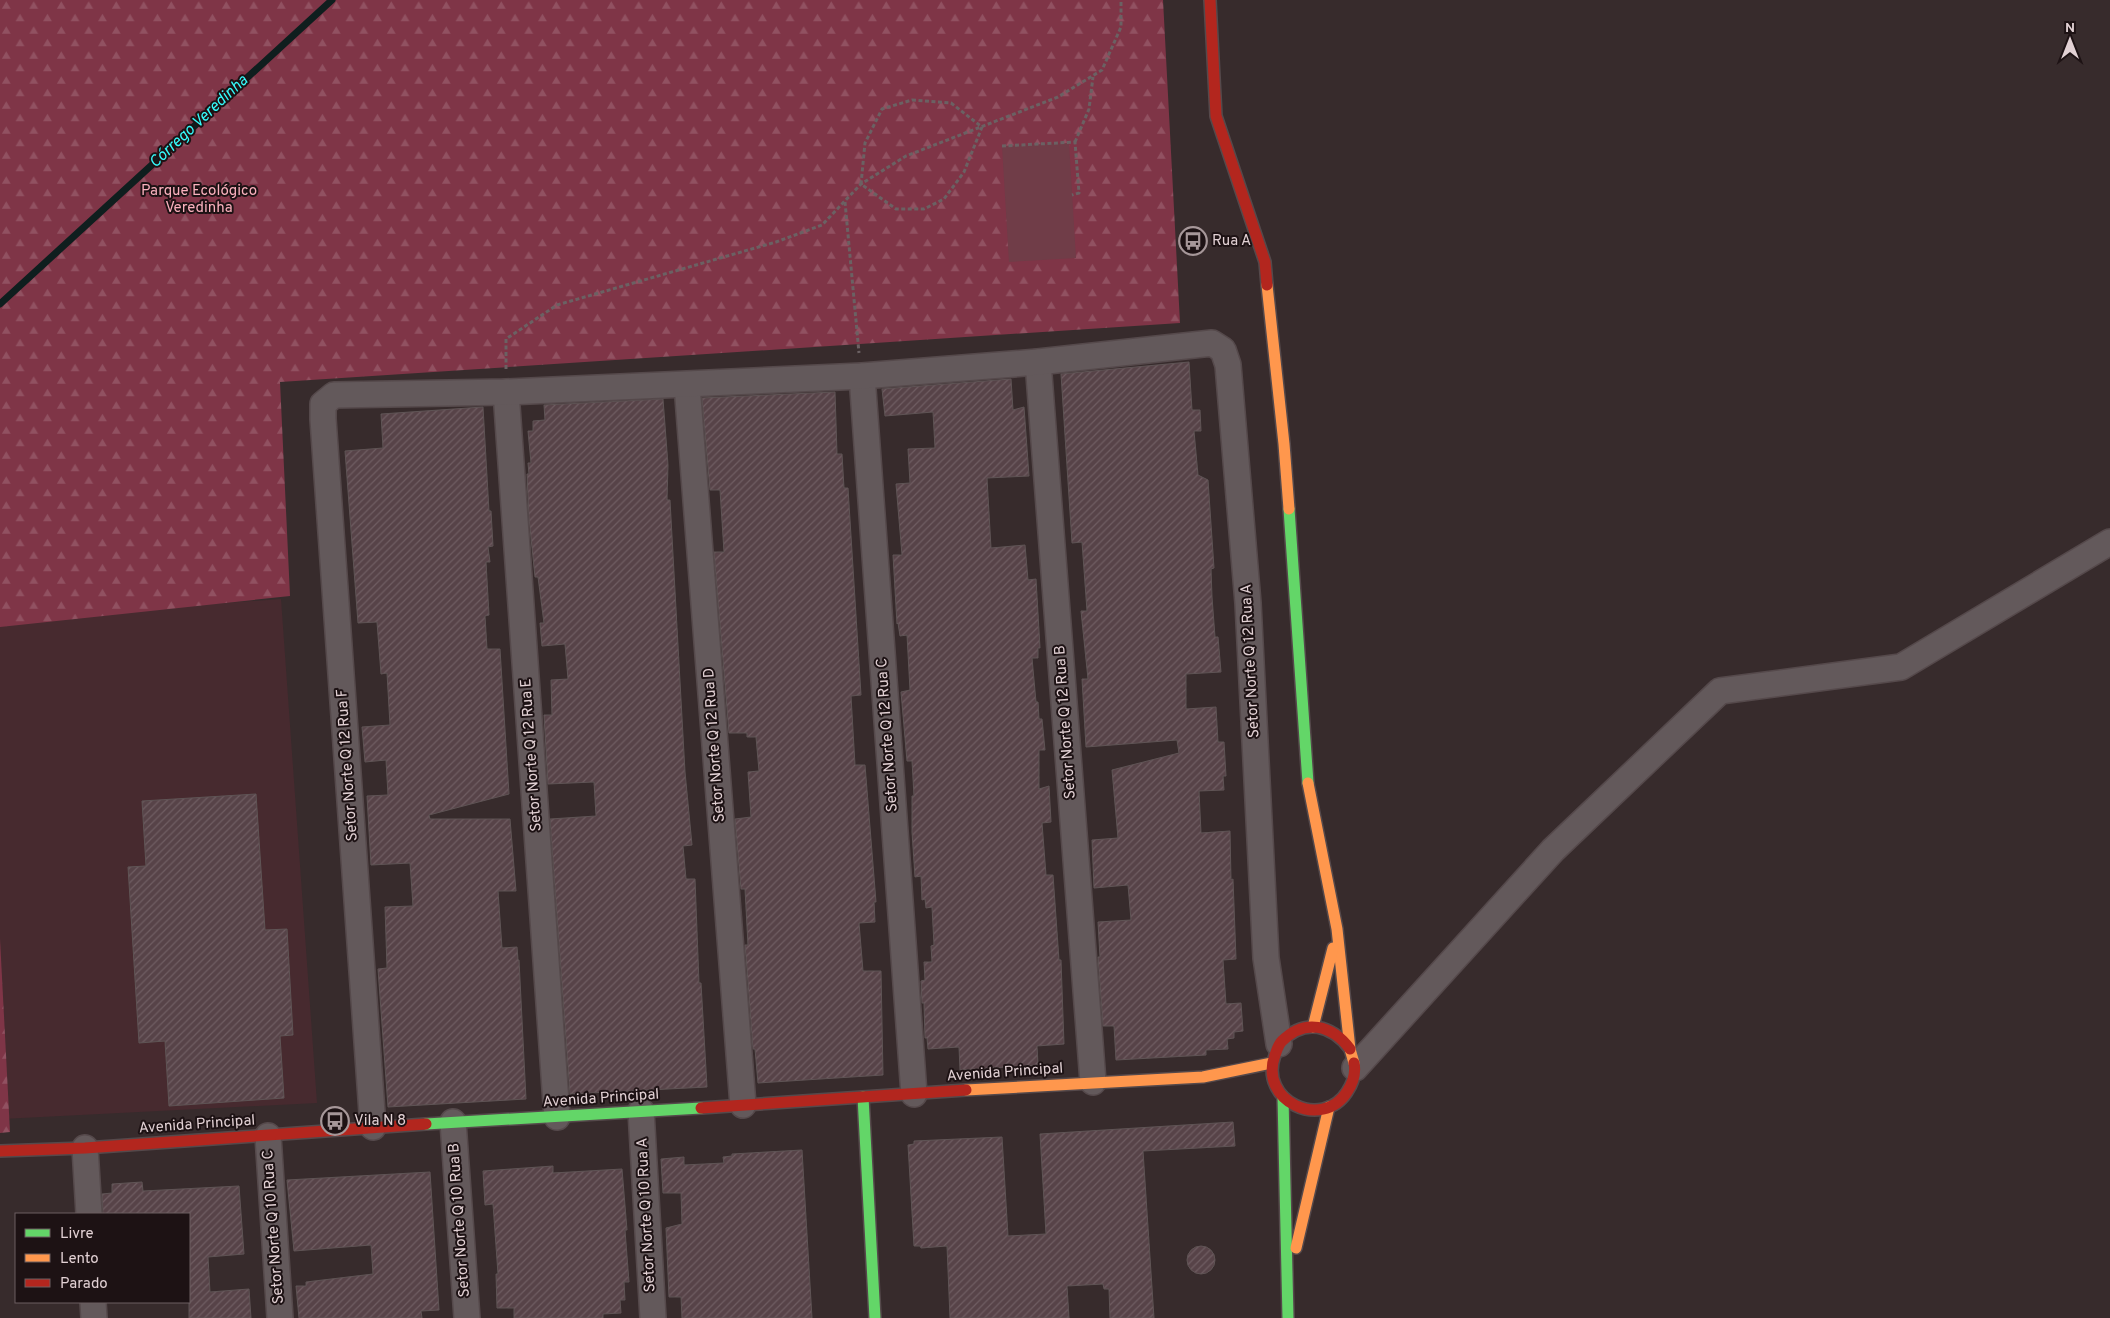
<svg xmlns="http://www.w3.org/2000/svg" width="2110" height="1318" font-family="Overpass,sans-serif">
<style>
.built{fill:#472a2f}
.forest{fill:url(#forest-firs)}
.park{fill:#703d48}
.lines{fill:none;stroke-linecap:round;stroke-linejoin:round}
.stream{stroke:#0f1e1e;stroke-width:7}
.building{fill:url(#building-hatch);stroke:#5f5455}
.street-casing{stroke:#55494b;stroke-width:28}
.fast-casing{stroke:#55494b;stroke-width:14}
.slow-casing{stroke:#55494b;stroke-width:14}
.jam-casing{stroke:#55494b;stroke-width:14}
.path{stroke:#6b6163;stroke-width:3;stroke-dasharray:4 2.5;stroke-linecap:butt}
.street{stroke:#63595b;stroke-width:25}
.fast{stroke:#63d668;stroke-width:11}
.slow{stroke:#ff974d;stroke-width:11}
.jam{stroke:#b3261e;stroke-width:11}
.labels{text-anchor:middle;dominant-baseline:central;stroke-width:4;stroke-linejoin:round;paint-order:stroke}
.park-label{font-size:15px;fill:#fbb1be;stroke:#1d1214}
.poi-label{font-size:15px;fill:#e2d1d4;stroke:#1d1214;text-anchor:start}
.street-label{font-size:15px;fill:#e2d1d4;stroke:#1d1214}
.water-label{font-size:16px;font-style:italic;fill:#35fcfc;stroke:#1d1214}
</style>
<defs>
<pattern id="forest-firs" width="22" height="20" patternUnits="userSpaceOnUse" patternTransform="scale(1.25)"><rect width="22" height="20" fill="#7f3547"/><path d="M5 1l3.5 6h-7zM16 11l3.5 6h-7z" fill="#915161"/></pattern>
<pattern id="building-hatch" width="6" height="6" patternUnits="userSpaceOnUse" patternTransform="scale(1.25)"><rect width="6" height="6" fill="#574348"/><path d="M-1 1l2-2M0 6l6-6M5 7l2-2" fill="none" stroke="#6f5d62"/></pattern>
</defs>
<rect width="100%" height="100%" fill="#372b2c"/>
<!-- built -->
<polygon class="built" points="281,599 317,1103 2,1119 0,1091 0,619"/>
<!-- forest -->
<g class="forest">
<polygon points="0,0 1163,0 1180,323 280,382 290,596 0,627"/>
<polygon points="0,939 10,1132 0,1133"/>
</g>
<!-- park -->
<polygon class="park" points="1069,143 1076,258 1009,262 1002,146"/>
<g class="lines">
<!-- stream -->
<polyline class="stream" points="0,304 332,0"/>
</g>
<!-- building -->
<g class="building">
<polygon points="1189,362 1192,410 1200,410 1201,431 1194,431 1198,475 1208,480 1214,568 1211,569 1212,597 1215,637 1218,637 1221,672 1186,674 1186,709 1216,707 1218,742 1224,742 1226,776 1223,776 1224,790 1199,791 1201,833 1230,831 1231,880 1233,879 1236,959 1223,960 1226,1004 1241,1003 1243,1031 1234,1032 1234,1038 1227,1039 1228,1049 1206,1050 1206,1055 1116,1060 1114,1026 1103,1026 1098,957 1100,957 1098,922 1131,920 1128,885 1094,888 1092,840 1118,838 1112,770 1179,753 1177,740 1086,747 1082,679 1088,679 1081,611 1087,611 1082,542 1072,543 1061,374"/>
<polygon points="1011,379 1013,410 1024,407 1029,476 987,478 991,548 1025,545 1028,580 1036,579 1040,648 1038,648 1038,658 1032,658 1036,702 1038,702 1039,719 1042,719 1045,750 1039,750 1039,789 1049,786 1051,822 1042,823 1046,875 1053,875 1059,960 1061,960 1064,1044 1037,1046 1038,1065 960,1070 959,1047 928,1049 927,1038 925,1038 924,1003 922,1003 921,981 925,980 924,962 932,962 931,946 934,945 932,907 926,908 925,899 922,900 921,876 915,877 912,832 912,796 914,796 912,761 907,761 901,692 910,690 907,635 900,636 898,623 897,624 893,555 902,555 896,484 910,483 908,449 935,448 933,412 885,416 882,389"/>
<polygon points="835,392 837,454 842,454 844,488 848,488 861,695 851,696 855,765 865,765 876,902 874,902 875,922 859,923 863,971 881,971 883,1075 758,1083 755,1049 753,1049 747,969 745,945 748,945 745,889 741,889 735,819 751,817 748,772 759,771 756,737 747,737 747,733 729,733 714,552 724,552 720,490 710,490 702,398"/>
<polygon points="663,399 668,465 667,500 670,500 685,772 692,845 683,846 686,879 695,879 699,983 701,983 707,1087 570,1094 550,819 596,816 594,782 548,784 544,715 552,715 551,680 568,679 565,644 542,646 540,623 544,623 538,577 535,577 529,518 527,474 529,474 528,463 531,463 528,431 533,431 533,421 545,420 544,405"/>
<polygon points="483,407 489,511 491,511 493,546 488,547 490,562 486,562 489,615 485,616 487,649 500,649 509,794 429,815 430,819 510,819 516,891 498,891 502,948 517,947 518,960 519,960 526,1099 388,1107 378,969 387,968 385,907 413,906 410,863 371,865 367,796 388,795 386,760 365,762 362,727 390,725 387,673 381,674 377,622 358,623 345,451 383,448 381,414"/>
<polygon points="256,794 265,930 287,929 293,1035 280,1036 284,1098 169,1106 165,1041 139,1043 128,867 146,866 142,801"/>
<polygon points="1233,1122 1235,1146 1143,1151 1154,1318 1110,1318 1109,1289 1104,1289 1103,1284 1067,1286 1069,1318 950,1318 947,1246 921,1248 920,1246 914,1246 908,1145 914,1144 914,1141 1002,1137 1008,1236 1046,1234 1040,1134"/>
<polygon points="802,1150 812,1318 682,1318 681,1297 669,1297 666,1228 682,1224 681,1193 663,1193 661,1159 684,1157 684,1165 724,1163 723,1157 732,1156 732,1154"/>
<polygon points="553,1166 553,1173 622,1169 627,1230 625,1230 629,1282 624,1282 625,1300 620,1300 621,1313 603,1314 603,1318 514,1318 514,1308 497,1308 496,1274 498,1274 493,1204 485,1205 483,1171"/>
<polygon points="430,1172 439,1310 421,1311 422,1318 299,1318 296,1286 306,1286 306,1282 373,1274 371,1245 294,1251 287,1180"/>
<polygon points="142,1182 143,1191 239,1186 244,1254 208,1257 210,1292 249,1289 251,1318 189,1318 189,1214 103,1214 102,1194 112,1193 112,1184"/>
<circle cx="1201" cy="1260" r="14"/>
</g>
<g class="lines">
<defs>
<g id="street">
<polyline points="1038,362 1093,1082"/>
<polyline points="862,376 914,1094"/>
<polyline points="687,385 743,1105"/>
<polyline points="506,392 557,1117"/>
<polyline points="1355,1068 1553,850 1720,691 1901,667 2110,542"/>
<polyline points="641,1111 653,1318"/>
<polyline points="453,1122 467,1318"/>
<polyline points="373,1127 323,419 323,404 334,395 506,392 862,376 1038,362 1212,343 1223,350 1228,365 1248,603 1266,958 1279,1044"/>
<polyline points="268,1136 280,1318"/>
<polyline points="85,1148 89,1214"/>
<polyline points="93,1302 94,1318"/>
</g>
<g id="fast">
<polyline points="1289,509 1308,783"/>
<polyline points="863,1097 875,1318"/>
<polyline points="1283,1097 1288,1318"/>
<polyline points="426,1124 701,1108"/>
</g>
<g id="slow">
<polyline points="1267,285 1284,444 1289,509"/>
<polyline points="1308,783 1337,929 1350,1049 1354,1063"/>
<polyline points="1313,1027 1333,948"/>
<polyline points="966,1090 1203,1077 1272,1063"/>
<polyline points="1296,1248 1329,1107"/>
</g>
<g id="jam">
<polyline points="1210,0 1216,116 1265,262 1267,285"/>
<path d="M1350,1049C1332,1025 1305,1018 1282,1041C1278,1045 1277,1050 1275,1055C1258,1101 1322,1131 1347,1092C1353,1083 1356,1073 1354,1063"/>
<polyline points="701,1108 966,1090"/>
<polyline points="0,1151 85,1148 426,1124"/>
</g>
</defs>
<!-- street casing -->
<use href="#street" class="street-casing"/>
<!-- fast casing -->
<use href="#fast" class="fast-casing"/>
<!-- slow casing -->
<use href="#slow" class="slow-casing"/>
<!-- jam casing -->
<use href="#jam" class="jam-casing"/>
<!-- path -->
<g class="path">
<polygon points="912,100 951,103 982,127 964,172 944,199 924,209 896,209 861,184 865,143 882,109"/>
<polyline points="1075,142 1089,109 1093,77"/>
<polyline points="1002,146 1075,142 1079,193 1072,195"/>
<polyline points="845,202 859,353"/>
<polyline points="506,369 506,339 557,305 776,242 822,225 861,184 906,156 1058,97 1102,70 1121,27 1121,0"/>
</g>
<!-- street -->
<use href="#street" class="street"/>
<!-- fast -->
<use href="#fast" class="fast"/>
<!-- slow -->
<use href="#slow" class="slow"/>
<!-- jam -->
<use href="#jam" class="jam"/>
</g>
<!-- icons -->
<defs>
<symbol id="bus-ring" viewBox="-11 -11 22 22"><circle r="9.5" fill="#1d1214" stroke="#a69799" stroke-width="1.5"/><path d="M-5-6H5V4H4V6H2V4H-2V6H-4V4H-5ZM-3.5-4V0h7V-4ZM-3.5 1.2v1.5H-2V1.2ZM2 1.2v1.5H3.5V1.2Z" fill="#a69799"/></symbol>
</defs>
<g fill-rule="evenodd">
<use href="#bus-ring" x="1177" y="225" width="32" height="32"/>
<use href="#bus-ring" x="319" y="1105" width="32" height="32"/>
</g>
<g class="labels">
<!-- park labels -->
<g class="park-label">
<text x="199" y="191">Parque Ecológico<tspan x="199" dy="17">Veredinha</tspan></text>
</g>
<!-- poi labels -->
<g class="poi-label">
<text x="1212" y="241">Rua A</text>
<text x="354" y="1121">Vila N 8</text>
</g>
<!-- street labels -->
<g class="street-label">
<text transform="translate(1251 661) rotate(-93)">Setor Norte Q 12 Rua A</text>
<text transform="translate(1066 722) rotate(-94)">Setor Norte Q 12 Rua B</text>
<text transform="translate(888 735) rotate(-94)">Setor Norte Q 12 Rua C</text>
<text transform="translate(715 745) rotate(-94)">Setor Norte Q 12 Rua D</text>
<text transform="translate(532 755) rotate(-94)">Setor Norte Q 12 Rua E</text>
<text transform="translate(348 765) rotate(-94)">Setor Norte Q 12 Rua F</text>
<text transform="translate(1005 1073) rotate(-4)">Avenida Principal</text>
<text transform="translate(601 1099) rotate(-4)">Avenida Principal</text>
<text transform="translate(197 1125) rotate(-4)">Avenida Principal</text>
<text transform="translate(647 1215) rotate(-93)">Setor Norte Q 10 Rua A</text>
<text transform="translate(460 1220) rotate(-94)">Setor Norte Q 10 Rua B</text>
<text transform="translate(274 1227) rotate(-94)">Setor Norte Q 10 Rua C</text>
</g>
<!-- water labels -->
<g class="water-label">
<text transform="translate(199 122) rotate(-43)">Córrego Veredinha</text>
</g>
</g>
<!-- legend -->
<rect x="15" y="1213" width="175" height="90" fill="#1d1214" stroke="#6c5e61"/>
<rect x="25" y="1229" width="25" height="8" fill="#63d668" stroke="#6c5e61"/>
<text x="60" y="1238" font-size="15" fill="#e2d1d4">Livre</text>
<rect x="25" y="1254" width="25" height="8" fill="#ff974d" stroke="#6c5e61"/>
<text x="60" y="1263" font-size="15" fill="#e2d1d4">Lento</text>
<rect x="25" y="1279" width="25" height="8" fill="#b3261e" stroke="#6c5e61"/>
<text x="60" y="1288" font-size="15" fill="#e2d1d4">Parado</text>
<!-- north arrow -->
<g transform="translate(2070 40)" stroke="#1d1214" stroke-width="4" paint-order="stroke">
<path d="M0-4L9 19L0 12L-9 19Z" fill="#e2d1d4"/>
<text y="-8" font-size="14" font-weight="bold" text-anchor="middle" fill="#e2d1d4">N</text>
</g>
</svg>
